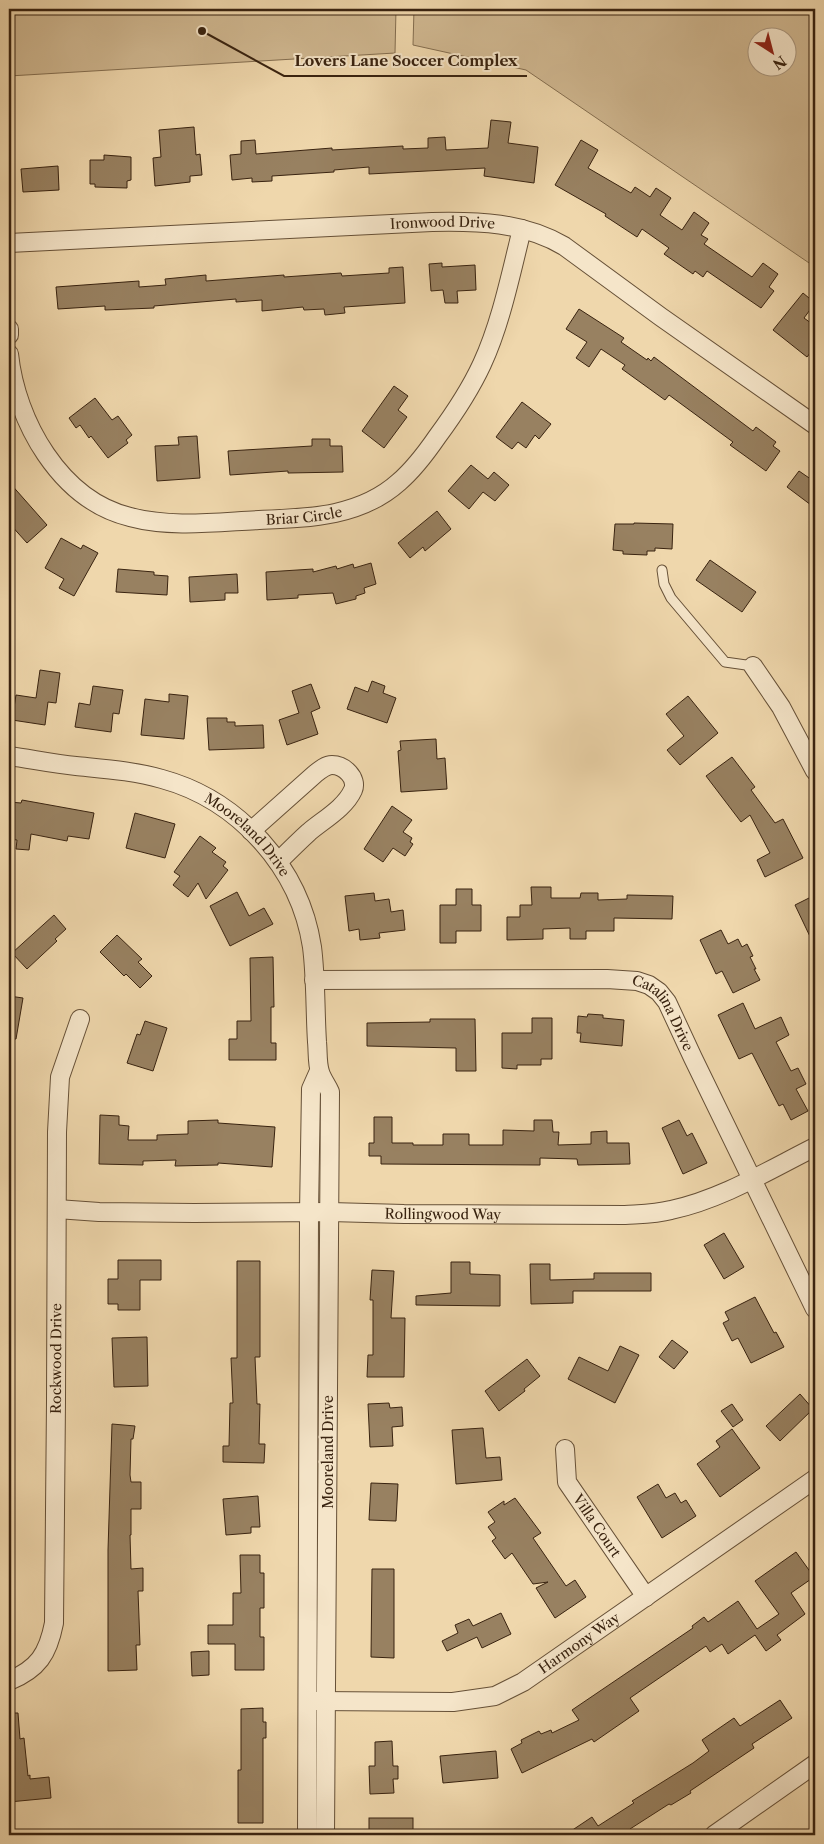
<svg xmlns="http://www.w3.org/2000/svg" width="824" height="1844" font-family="'Libre Caslon Text',serif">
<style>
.green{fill:#d0b891;stroke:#846e50;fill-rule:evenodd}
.building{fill:#988161;stroke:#392310}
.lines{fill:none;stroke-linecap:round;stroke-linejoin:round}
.service-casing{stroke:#665037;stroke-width:11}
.minor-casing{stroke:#665037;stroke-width:20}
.service{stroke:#f5e5c9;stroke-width:9}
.minor{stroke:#f5e5c9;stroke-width:18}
.labels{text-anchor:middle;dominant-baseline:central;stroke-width:4;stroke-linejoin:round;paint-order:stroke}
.street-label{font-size:14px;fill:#392310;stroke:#f5e5c9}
.leader{fill:none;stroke:#392310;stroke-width:2}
.callout-dot{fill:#392310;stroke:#f5e5c9;stroke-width:2}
.callout-label{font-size:15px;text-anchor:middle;font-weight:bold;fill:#392310;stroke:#f5e5c9;stroke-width:4;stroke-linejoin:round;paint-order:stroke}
</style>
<rect width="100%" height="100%" fill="#efd7ac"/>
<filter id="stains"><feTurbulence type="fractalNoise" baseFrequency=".004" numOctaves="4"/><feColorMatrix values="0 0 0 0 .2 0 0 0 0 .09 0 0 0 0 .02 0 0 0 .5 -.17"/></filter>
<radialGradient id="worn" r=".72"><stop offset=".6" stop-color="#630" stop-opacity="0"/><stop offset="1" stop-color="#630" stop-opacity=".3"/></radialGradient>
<!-- green -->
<g class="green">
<polygon points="9,9 396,9 395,53 9,76"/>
<path d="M414,9H815V267L526,70L413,45ZM756,38H786V68H756Z"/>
</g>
<!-- building -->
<g class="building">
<polygon points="491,120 511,122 508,143 538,147 534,183 484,176 485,168 369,174 369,167 334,170 334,172 272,176 272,181 252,182 252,178 232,180 230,155 241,154 241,141 255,140 256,154 332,148 332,150 403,146 403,149 428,148 428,138 445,137 446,150 488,148"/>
<polygon points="194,127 196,155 200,154 202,175 190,176 190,182 155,186 153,158 161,157 159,130"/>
<polygon points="581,140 598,150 588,168 631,193 635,187 650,197 656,188 671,198 660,215 682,230 694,212 709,223 701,235 708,239 704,244 752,277 763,263 778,274 769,287 774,291 761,308 707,271 703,277 695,271 693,274 664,254 669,248 642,229 637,237 605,216 606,214 555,185"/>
<polygon points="104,155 131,157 131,180 127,181 127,188 95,187 95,184 90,184 90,160 104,160"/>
<polygon points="58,166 59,190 23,192 21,169"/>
<polygon points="442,263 442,267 475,265 476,290 457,291 458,303 445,303 443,290 431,291 429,264"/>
<polygon points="403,267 405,303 344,307 345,313 325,315 324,309 304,310 303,307 262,311 262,300 236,302 236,299 154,306 154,308 105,310 105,306 58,309 56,287 139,281 139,287 166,285 165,279 206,275 206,281 284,275 284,277 341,273 342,276 389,273 389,268"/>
<polygon points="803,293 815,303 804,318 815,326 815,347 807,357 773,330"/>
<polygon points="579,309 624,338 621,342 647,360 648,358 651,361 654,357 753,431 756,427 776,442 773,446 780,451 766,471 730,445 733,442 669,395 665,400 622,369 625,365 601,349 589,367 576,358 587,342 566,329"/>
<polygon points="394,386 408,396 398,410 407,417 384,448 362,431"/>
<polygon points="95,398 112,420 118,416 132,435 126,440 128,443 108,458 91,436 89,438 80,425 76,428 69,418"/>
<polygon points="522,402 551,424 539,439 535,435 526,448 518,442 512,449 496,437"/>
<polygon points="197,436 200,478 157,481 155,446 179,445 178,437"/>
<polygon points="312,439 330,439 330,446 342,446 343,472 288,473 288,471 230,475 228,451 312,446"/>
<polygon points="471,465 488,479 494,472 509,485 495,501 483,492 469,509 448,491"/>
<polygon points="799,471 815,482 815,508 787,487"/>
<polygon points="9,482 47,525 27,543 9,523"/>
<polygon points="437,511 451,529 425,551 423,547 410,558 398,543"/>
<polygon points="634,523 673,524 672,549 655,548 655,551 647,551 647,555 623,554 623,551 613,550 615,524 634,524"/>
<polygon points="61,538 81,549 83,545 98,553 74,596 59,588 64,579 45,568"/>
<polygon points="710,560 756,592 742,612 696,580"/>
<polygon points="371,563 376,584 364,588 365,593 356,596 356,599 336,604 333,593 298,595 298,598 267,600 266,572 313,569 313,572 336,566 337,569 353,564 354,568"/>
<polygon points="118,569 154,572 154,575 168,576 167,595 116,592"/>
<polygon points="237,574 238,593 225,593 225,600 190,602 189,577"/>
<polygon points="40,670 60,673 56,703 48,702 45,725 12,720 16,695 36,698"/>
<polygon points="372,681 385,686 383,693 396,698 387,723 347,709 355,687 368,692"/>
<polygon points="311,684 320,708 311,712 318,734 287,745 279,720 299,713 292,691"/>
<polygon points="93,686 123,690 119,714 113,713 111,732 75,727 79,703 90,705"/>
<polygon points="169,694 188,696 184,739 141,735 145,699 169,702"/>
<polygon points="688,696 718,733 680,765 667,750 684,736 666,714"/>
<polygon points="207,718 227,718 227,722 235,722 235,726 263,725 264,748 209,750"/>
<polygon points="436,739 437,759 445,758 447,789 401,792 398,751 401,750 400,741"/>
<polygon points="732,757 755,787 751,790 775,823 783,819 803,858 765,877 757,860 770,853 750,815 741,822 706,776"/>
<polygon points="22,800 94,813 89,839 68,836 67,841 31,834 29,850 16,849 17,840 9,839 9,802 21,803"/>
<polygon points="392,806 412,820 403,832 412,838 410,842 413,844 405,856 393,848 383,862 364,849"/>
<polygon points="135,813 175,824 165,858 126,848"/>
<polygon points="200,836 216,848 212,852 226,862 223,866 228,870 206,899 198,883 188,897 173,885 180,876 174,872"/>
<polygon points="531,887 551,887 551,898 580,898 581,893 598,893 598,900 627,899 627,895 673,896 672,919 614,918 614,931 586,931 586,939 570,939 570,928 543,929 543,939 507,940 507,917 520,917 520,905 532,905"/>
<polygon points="456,889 472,889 472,905 481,905 481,931 456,931 456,943 440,943 440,905 456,905"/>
<polygon points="237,892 249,916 264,908 273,924 230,946 210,906"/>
<polygon points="374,893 375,901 389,899 391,912 403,910 405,930 379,933 380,938 360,940 359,929 349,931 345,896"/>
<polygon points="815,895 815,947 795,905"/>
<polygon points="54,915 66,929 55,939 57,941 27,969 12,953"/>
<polygon points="721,930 728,944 738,939 742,947 747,944 753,956 750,957 756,969 754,969 760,980 733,993 722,971 716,974 700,940"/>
<polygon points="117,935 142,959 138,962 152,976 140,988 126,974 124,976 100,952"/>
<polygon points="273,957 274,1007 271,1007 271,1043 276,1043 276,1060 229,1060 229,1039 237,1039 237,1021 251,1021 250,958"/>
<polygon points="9,996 23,998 16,1039 9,1039"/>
<polygon points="743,1003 755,1029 781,1017 789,1035 776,1042 791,1071 798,1068 806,1084 796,1089 808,1111 791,1120 783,1104 779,1106 752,1053 739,1059 718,1015"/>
<polygon points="588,1014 603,1015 603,1018 624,1020 622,1046 580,1042 581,1033 577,1033 578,1016 587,1017"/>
<polygon points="532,1018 552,1018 552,1059 541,1059 541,1065 517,1065 517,1069 502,1068 502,1033 532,1033"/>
<polygon points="430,1019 475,1019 476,1071 456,1071 456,1048 367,1046 367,1023 430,1022"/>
<polygon points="145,1021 167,1028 153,1071 127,1063 137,1034 140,1035"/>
<polygon points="100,1115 119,1116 119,1125 129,1126 128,1140 157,1140 157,1135 188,1134 188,1121 218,1120 218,1123 275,1127 272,1167 218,1163 218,1165 175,1166 176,1160 143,1161 143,1165 99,1164"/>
<polygon points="374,1117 392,1117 392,1143 413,1143 413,1145 443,1145 443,1134 469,1134 469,1145 503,1145 503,1130 534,1131 534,1120 552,1120 553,1132 559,1132 558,1145 591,1144 591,1132 607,1131 607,1143 629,1143 630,1164 578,1165 577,1159 540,1158 540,1165 381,1164 381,1156 369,1156 369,1143 374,1143"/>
<polygon points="679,1120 687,1136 692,1133 707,1163 683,1174 662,1128"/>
<polygon points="724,1233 744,1267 724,1279 704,1245"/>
<polygon points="118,1260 161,1260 161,1280 140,1280 140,1310 118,1310 118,1304 108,1304 108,1279 118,1279"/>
<polygon points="237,1261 260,1261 260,1357 255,1357 257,1404 260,1404 259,1444 265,1444 264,1463 223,1462 223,1446 229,1446 230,1403 233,1403 231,1358 237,1358"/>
<polygon points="451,1262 470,1262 470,1274 500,1275 500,1306 416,1305 416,1296 451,1293"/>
<polygon points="530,1264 550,1264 550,1280 594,1279 594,1273 651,1273 651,1291 573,1291 573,1303 531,1304"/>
<polygon points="372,1270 394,1271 391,1318 405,1318 404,1377 367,1377 368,1355 373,1355 373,1300 370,1300"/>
<polygon points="755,1297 774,1333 776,1332 784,1347 751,1363 738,1338 732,1341 723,1323 729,1320 725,1312"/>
<polygon points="147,1337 148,1386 114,1387 112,1338"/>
<polygon points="672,1340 688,1352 674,1369 659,1357"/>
<polygon points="620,1346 639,1355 615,1403 568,1379 579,1357 608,1371"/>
<polygon points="527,1359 540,1376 524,1389 525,1391 499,1411 485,1391"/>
<polygon points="800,1394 813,1409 780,1441 766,1426"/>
<polygon points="389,1403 390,1408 402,1407 403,1426 392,1427 393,1446 370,1447 368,1404"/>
<polygon points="732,1404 743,1420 733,1427 721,1411"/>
<polygon points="112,1424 135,1426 133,1439 131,1439 130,1475 131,1482 141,1482 141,1509 131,1509 131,1535 130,1535 131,1569 143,1568 143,1591 138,1591 140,1645 136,1645 137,1670 108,1671 108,1550"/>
<polygon points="483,1428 486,1458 500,1457 502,1480 456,1484 452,1430"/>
<polygon points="732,1429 760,1468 720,1497 697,1464 720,1447 716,1441"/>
<polygon points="371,1483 398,1484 396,1521 369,1520"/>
<polygon points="658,1484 666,1498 675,1493 681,1503 686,1500 696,1516 662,1538 637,1497"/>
<polygon points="258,1496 260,1527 251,1527 251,1533 226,1535 223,1499"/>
<polygon points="515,1498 541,1533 533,1538 566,1586 575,1580 586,1597 555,1618 536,1588 548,1582 533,1584 512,1553 505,1559 492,1541 496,1538 488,1527 495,1522 488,1512 504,1501 504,1505"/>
<polygon points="796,1552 814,1577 791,1593 805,1614 777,1635 781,1640 766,1651 755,1635 728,1654 722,1644 710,1652 706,1646 630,1698 639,1711 594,1742 592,1739 522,1773 511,1749 522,1743 521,1740 539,1731 541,1734 551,1730 552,1733 579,1720 572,1710 693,1628 692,1626 704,1617 708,1622 738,1601 757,1629 779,1614 755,1581"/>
<polygon points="240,1555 260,1555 260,1573 264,1573 264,1608 260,1608 260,1637 264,1637 264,1670 235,1670 235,1644 208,1644 208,1625 233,1625 233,1593 241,1593"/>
<polygon points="372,1569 394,1569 394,1658 371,1657"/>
<polygon points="501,1613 511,1634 482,1648 477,1637 447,1651 442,1641 458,1633 455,1625 469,1619 473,1626"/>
<polygon points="209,1651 209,1675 192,1676 191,1652"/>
<polygon points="780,1700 792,1718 752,1744 754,1748 690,1791 691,1793 671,1805 669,1804 630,1829 634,1835 565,1835 592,1817 598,1826 634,1803 632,1801 693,1763 709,1751 702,1740 734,1718 740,1726"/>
<polygon points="263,1708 263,1722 266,1722 266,1738 263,1738 263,1823 238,1823 238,1770 241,1770 241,1709"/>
<polygon points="9,1713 18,1713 20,1739 24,1738 28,1776 30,1775 30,1779 49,1777 51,1798 9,1802"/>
<polygon points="392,1741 393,1766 398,1766 398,1779 393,1779 394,1793 370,1794 369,1766 375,1766 375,1742"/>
<polygon points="496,1751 498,1778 443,1783 440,1756"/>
<rect x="369" y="1818" width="44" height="17"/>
</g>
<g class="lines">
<defs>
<polyline id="service" points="662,570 664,584 671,598 725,662 753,666"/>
<g id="minor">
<path id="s1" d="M9,243L432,222C478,221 523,222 564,246L661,317L815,425"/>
<polyline points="9,329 9,335"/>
<path id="s2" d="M9,354C16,421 60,500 130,517C171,528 217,522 259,520C309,518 360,517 399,482C414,469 426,453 437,437C454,414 470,390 482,364C501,323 511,273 522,229"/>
<polyline points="753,666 781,707 815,771"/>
<path id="s3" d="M9,756C31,759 54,764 76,766C105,769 134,771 162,779C239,800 300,868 312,947C316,978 315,1010 317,1042C318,1051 317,1063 320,1072C322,1079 327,1085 330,1092L325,1835"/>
<path d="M251,831L315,774C320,770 326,765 332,765C344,765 358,778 353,790C345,808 323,820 309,832C298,842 288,852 278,862"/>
<path id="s4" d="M314,980L607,979L637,981L649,985L659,992L667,1002L693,1058L815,1309"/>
<path id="s5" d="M57,1209L99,1212L194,1213L330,1212L404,1214L625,1215C640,1214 656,1214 671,1210C722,1199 769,1170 815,1147"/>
<path id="s6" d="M565,1449L567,1482L646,1597"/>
<path id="s7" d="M9,1681C38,1669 48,1654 54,1623L56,1401L57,1132L60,1077L80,1019"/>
<path id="s8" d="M316,1701L453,1702L495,1696L523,1682L815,1479"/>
<polyline points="307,1835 309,1213 311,1089 319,1071"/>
<polyline points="714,1835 815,1764"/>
</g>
</defs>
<!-- service casing -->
<use href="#service" class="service-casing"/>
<!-- minor casing -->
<use href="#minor" class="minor-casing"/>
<!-- service -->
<use href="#service" class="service"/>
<!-- minor -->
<use href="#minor" class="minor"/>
</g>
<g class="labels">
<!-- street labels -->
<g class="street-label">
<text stroke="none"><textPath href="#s1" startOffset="434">Ironwood Drive</textPath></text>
<text stroke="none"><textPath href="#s2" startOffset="390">Briar Circle</textPath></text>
<text stroke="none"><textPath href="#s3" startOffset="259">Mooreland Drive</textPath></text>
<text stroke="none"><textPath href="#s4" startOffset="366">Catalina Drive</textPath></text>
<text stroke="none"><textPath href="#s5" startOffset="386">Rollingwood Way</textPath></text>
<text stroke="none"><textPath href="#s7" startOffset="342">Rockwood Drive</textPath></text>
<text transform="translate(328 1452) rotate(-90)">Mooreland Drive</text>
<text stroke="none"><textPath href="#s6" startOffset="86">Villa Court</textPath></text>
<text stroke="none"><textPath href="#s8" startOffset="279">Harmony Way</textPath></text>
</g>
</g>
<!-- callouts -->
<path class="leader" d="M202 31L284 76H527"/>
<circle class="callout-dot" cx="202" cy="31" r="5"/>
<g class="callout-label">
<text x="406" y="66">Lovers Lane Soccer Complex</text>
</g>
<!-- margin -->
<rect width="824" height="1844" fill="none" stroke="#efd7ac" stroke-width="30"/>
<rect x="10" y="10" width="804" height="1824" fill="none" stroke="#392310" stroke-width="2.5"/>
<rect x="15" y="15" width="794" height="1814" fill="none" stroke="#392310"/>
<!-- north arrow -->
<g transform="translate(772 52) rotate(144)"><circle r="24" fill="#f5e5c9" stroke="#aa977f"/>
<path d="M0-4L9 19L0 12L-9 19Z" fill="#8f2418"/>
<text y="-8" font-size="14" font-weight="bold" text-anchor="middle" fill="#392310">N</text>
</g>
<rect width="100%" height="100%" filter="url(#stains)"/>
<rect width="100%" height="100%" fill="url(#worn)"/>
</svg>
